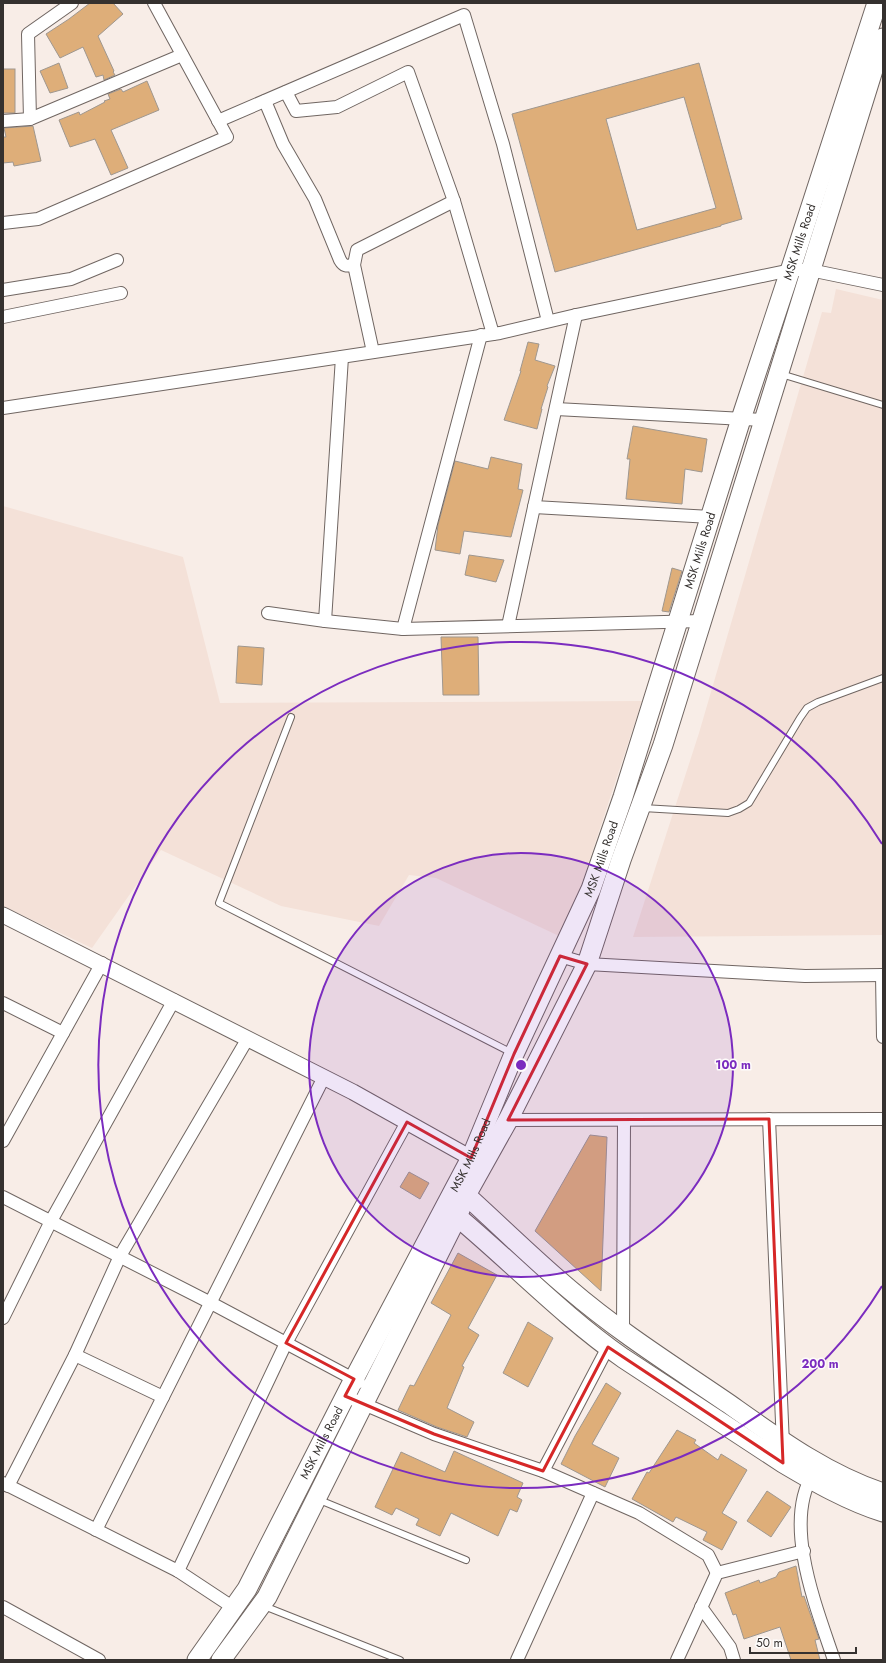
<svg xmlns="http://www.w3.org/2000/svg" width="886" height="1663" font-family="Jost,sans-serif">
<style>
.built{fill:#f4e1d8}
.building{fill:#deae79;stroke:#9f978f;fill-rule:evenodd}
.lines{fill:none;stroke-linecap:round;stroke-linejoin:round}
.service-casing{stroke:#706662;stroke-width:8}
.minor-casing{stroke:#706662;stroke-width:14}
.tertiary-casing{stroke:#706662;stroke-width:17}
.primary-casing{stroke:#706662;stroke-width:21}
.service{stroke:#fff;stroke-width:6}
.minor{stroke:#fff;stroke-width:12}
.tertiary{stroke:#fff;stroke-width:15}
.primary{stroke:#fff;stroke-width:19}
.marked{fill:none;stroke:#d62828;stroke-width:3;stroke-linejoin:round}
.ring{fill:none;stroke:#7b2cbf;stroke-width:2}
.labels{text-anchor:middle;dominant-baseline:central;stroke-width:3;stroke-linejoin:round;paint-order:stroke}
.street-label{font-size:12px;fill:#35312f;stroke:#fefcfb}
.centre{fill:#7b2cbf;stroke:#fefcfb;stroke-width:2}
.ring-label{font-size:12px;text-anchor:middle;font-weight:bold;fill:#7b2cbf;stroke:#fefcfb;stroke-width:3;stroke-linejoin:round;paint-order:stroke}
</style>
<rect width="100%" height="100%" fill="#f8ede7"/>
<!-- built -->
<g class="built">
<polygon points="836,289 883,300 883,935 633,937 699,733 822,312 831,313"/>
<polygon points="3,506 183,557 220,703 642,701 579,892 559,936 436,878 409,875 379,926 281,906 161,850 92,948 3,906"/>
</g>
<!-- building -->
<g class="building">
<polygon points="90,3 113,3 123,14 98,36 114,71 113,72 115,75 104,80 103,75 96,77 83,47 60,58 46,34 69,19"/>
<polygon points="59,63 68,88 50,93 40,71"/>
<path d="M699,63L742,219L721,225V226L555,272L512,114ZM684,97L716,208L637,230L606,119Z"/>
<rect x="3" y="69" width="12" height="44"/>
<polygon points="147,81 159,110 111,130 128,168 111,175 95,139 70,147 59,120 79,112 80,115 105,102 104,101 110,99 108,94 121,89 123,92"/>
<polygon points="33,126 41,161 14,166 13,162 3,163 3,137 6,137 4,128"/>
<polygon points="528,342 539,344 535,360 555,366 547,386 548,387 541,409 542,409 537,429 504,420 521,371 520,371"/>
<polygon points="633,426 707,439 702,472 685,469 682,504 626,499 630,459 627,459"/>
<polygon points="491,457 522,464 518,489 523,490 511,537 464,531 460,554 435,550 438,525 455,461 488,469"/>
<polygon points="469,555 504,560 496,582 465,575"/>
<polygon points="672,568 682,571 669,612 662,611"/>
<polygon points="441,637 478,637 479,695 443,695"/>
<polygon points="238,646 264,648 262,685 236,683"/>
<polygon points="590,1135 607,1137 601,1291 535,1231"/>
<polygon points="409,1172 429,1183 420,1199 400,1187"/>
<polygon points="458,1253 497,1275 468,1328 479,1335 462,1366 464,1367 447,1408 474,1422 467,1437 437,1427 398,1410 410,1385 414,1386 451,1315 431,1303"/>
<polygon points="528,1322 553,1338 528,1387 503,1373"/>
<polygon points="606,1383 621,1393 592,1444 619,1458 605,1487 561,1464 575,1436"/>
<polygon points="677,1430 696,1440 694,1443 718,1460 721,1454 747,1470 722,1513 737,1522 722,1550 703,1540 707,1532 676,1517 673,1522 632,1499 647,1472 649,1473"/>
<polygon points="454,1451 523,1483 517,1497 522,1500 517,1512 510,1509 498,1536 451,1513 440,1536 416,1525 419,1519 396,1508 392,1515 375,1507 401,1452 445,1472"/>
<polygon points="767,1491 791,1507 771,1537 747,1521"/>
<polygon points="796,1566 802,1597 804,1596 819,1639 815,1640 820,1660 791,1660 780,1627 744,1639 736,1614 733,1615 725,1593 759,1580 760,1583 776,1577 779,1572"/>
</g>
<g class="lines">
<defs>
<g id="service">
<polyline points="781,374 883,405"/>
<polyline points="291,717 219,903 512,1053"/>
<polyline points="643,808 728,813 739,809 749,803 800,718 807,708 818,702 883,678"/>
<polyline points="317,1499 466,1560"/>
<polyline points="264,1606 400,1660"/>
</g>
<g id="minor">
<polyline points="286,92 296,111 337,107 408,72 454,201 493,334"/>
<path d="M265,101L283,144L315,199L340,260C344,267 347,266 354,265"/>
<polyline points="30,119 28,34 72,3"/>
<polyline points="3,121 30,119 182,55"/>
<polyline points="218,121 464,15 503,144 548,321"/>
<polyline points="3,223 38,219 227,137 154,3"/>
<polyline points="3,290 71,279 117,260"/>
<polyline points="3,317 121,293"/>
<polyline points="373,352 354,265 357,250 454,201"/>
<polyline points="3,408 500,333 576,315 791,270 810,270 883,285"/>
<polyline points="556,409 763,420"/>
<polyline points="534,507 711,517"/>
<polyline points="268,613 325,621 403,629 701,621"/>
<polyline points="325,621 342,357"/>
<polyline points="508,626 576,315"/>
<polyline points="403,629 481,335"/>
<polyline points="560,956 587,964 805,976 883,975"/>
<polyline points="882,975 883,1037"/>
<polyline points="3,1003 63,1033"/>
<polyline points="769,1119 783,1445"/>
<polyline points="508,1120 883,1119"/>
<polyline points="3,1141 102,963"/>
<polyline points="3,1197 211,1303 359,1382"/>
<polyline points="3,1318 51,1221 174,1000"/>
<polyline points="623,1332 624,1121"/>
<polyline points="75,1355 163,1397"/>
<polyline points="345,1396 434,1434 543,1471 639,1513 708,1555 717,1573"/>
<polyline points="543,1471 608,1347"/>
<path d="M813,1474C782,1524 817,1609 834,1660"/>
<polyline points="3,1483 178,1571 234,1608"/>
<polyline points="8,1486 75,1355 120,1256 248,1038"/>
<polyline points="96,1530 324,1077"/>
<polyline points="178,1571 286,1343 407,1122"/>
<polyline points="3,1607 99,1660"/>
<polyline points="701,1607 730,1647 734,1660"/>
<polyline points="517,1660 593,1493"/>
<polyline points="677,1660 717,1573 804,1551"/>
</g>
<polyline id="tertiary" points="3,915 353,1092 471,1158 482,1162"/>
<g id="primary">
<path d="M457,1187C495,1221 531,1257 569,1289C619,1332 675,1367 729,1404C777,1438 826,1474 883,1493"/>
<path d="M448,1209C507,1257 560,1314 623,1358L783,1463C815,1482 848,1501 883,1512"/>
<path id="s1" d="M197,1660L247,1589L354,1379L471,1158L514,1054L591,889L623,797L741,419L792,265L877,3"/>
<polyline points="221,1660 267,1597 457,1217 466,1195 508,1120 587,964 621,860 663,745 883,38"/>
</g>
</defs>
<!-- service casing -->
<use href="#service" class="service-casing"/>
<!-- minor casing -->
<use href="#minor" class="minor-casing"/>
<!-- tertiary casing -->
<use href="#tertiary" class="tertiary-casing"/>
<!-- primary casing -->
<use href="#primary" class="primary-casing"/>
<!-- service -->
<use href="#service" class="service"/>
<!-- minor -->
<use href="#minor" class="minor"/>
<!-- tertiary -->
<use href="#tertiary" class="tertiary"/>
<!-- primary -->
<use href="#primary" class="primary"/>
</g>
<!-- marked area -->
<path class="marked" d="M560,956L587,964L508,1120L769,1119L783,1463L608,1347L543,1471L434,1434L345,1396L354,1379L286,1343L407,1122L471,1158L514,1054Z"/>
<!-- distance rings -->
<circle cx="521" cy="1065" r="212" fill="#7b2cbf" fill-opacity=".12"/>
<g class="ring">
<circle cx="521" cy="1065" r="212"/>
<path d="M882 1286A423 423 0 1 1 882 844"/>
</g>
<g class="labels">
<!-- street labels -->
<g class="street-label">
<text stroke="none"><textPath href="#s1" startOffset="1547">MSK Mills Road</textPath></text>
<text stroke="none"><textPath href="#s1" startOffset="1223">MSK Mills Road</textPath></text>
<text stroke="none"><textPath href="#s1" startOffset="899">MSK Mills Road</textPath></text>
<text stroke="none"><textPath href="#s1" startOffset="575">MSK Mills Road</textPath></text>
<text stroke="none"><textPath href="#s1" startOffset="251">MSK Mills Road</textPath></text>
</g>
</g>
<circle cx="521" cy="1065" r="6" class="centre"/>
<g class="ring-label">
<text x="733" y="1069">100 m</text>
<text x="820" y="1368">200 m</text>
</g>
<!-- border -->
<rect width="886" height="1663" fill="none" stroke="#35312f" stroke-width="8"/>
<!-- scale -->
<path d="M750 1647v6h106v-6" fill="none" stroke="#35312f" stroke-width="2"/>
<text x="756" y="1647" font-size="12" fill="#35312f" stroke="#fefcfb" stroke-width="3" paint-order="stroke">50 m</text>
</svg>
